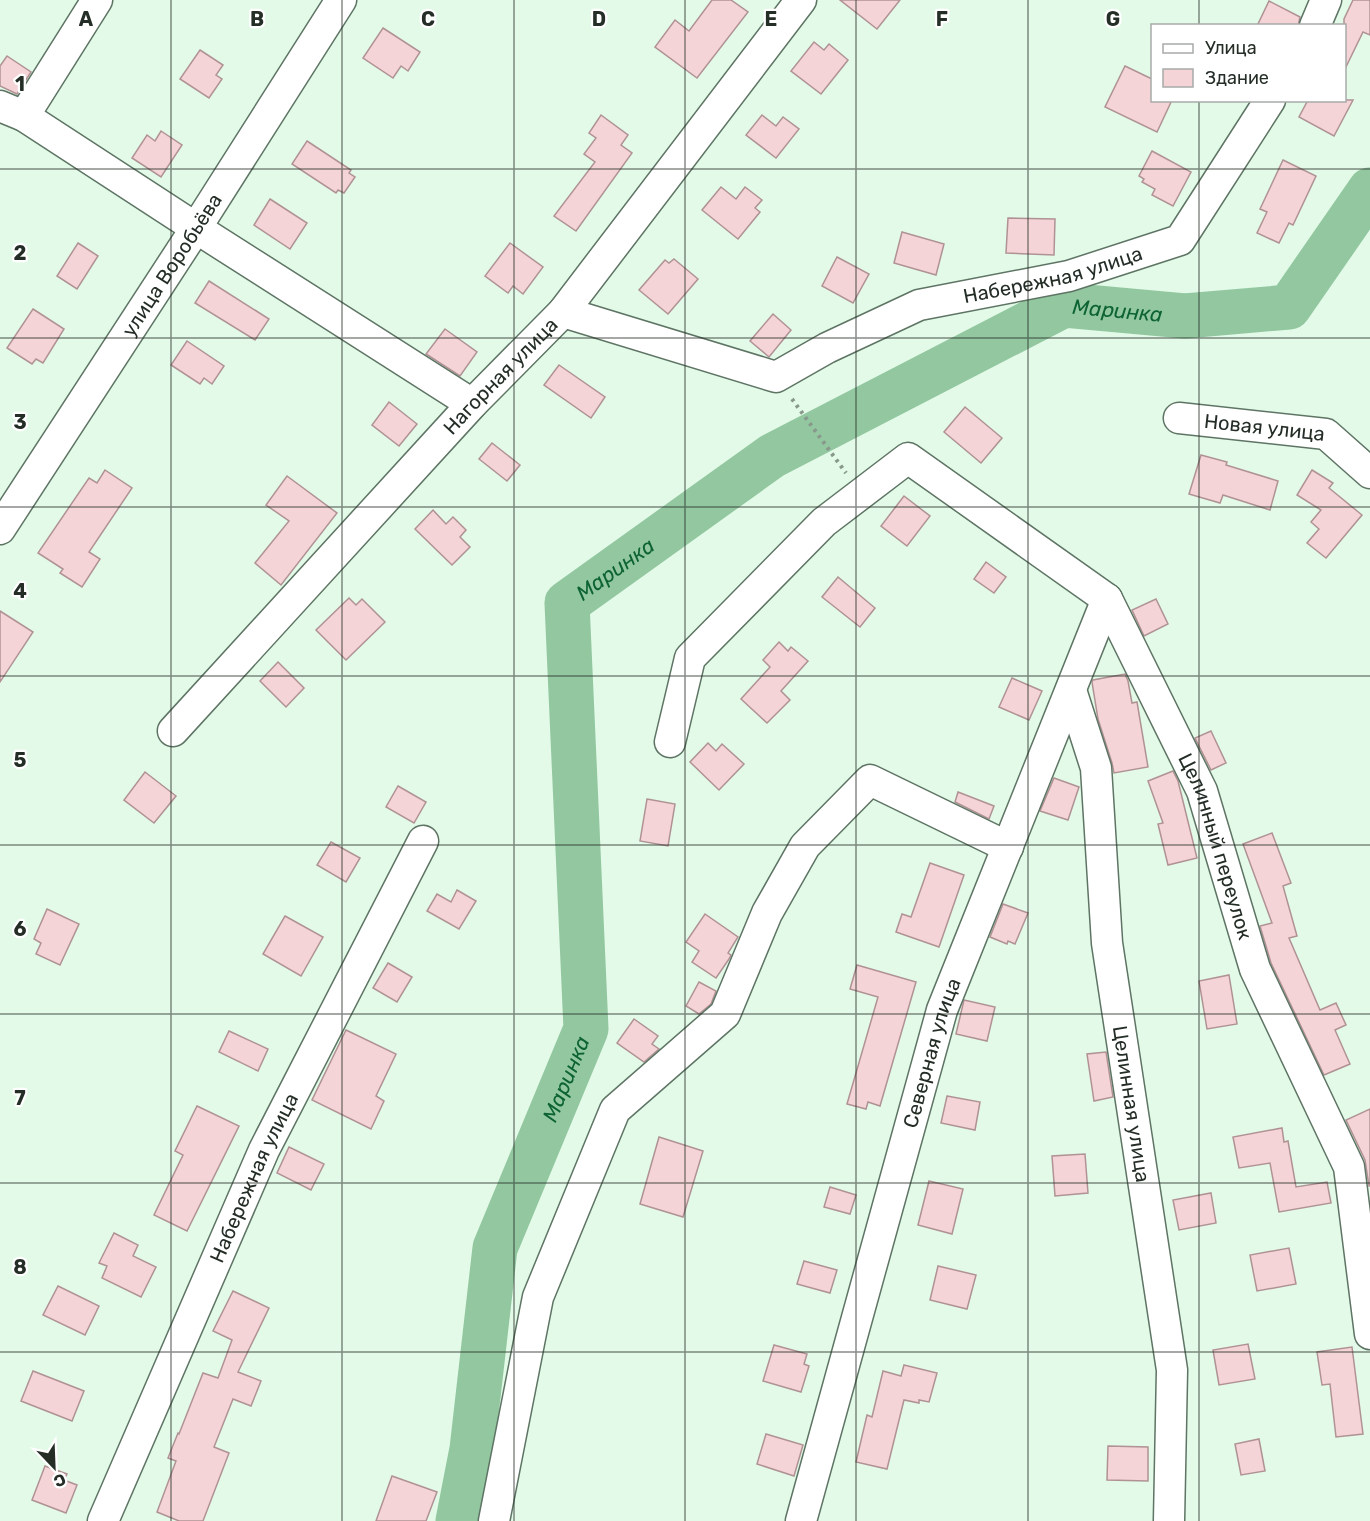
<svg xmlns="http://www.w3.org/2000/svg" width="1370" height="1521" font-family="Rubik,sans-serif">
<style>
.lines{fill:none;stroke-linecap:round;stroke-linejoin:round}
.river{stroke:#92c7a0;stroke-width:45}
.building{fill:#f4d4d7;stroke:#b09295;stroke-width:1.5}
.minor-casing{stroke:#5e7464;stroke-width:33}
.path{stroke:#88998c;stroke-width:4;stroke-dasharray:3 4.5;stroke-linecap:butt}
.minor{stroke:#fff;stroke-width:30}
.grid{fill:none;stroke:#242d26;stroke-width:1.5;stroke-opacity:0.55}
.labels{text-anchor:middle;dominant-baseline:central;stroke-width:4.5;stroke-linejoin:round;paint-order:stroke}
.street-label{font-size:20px;fill:#242d26;stroke:#fff}
.water-label{font-size:21px;font-style:italic;fill:#0d6333;stroke:#fff}
.grid-label{font-size:20px;text-anchor:middle;font-weight:bold;fill:#242d26;stroke:#fff;stroke-width:4.5;stroke-linejoin:round;paint-order:stroke}
</style>
<rect width="100%" height="100%" fill="#e2fae7"/>
<g class="lines">
<!-- river -->
<path class="river" id="s1" d="M458,1521L472,1449L495,1248L586,1029L567,603L772,456L1064,305L1185,316L1289,307L1370,190"/>
</g>
<!-- building -->
<g class="building">
<polygon points="712,0 731,0 748,12 697,78 655,47 675,20 689,31"/>
<polygon points="840,0 900,0 877,29"/>
<polygon points="1353,0 1370,0 1370,35 1363,32 1344,71 1344,19"/>
<polygon points="1269,1 1300,17 1298,26 1257,26"/>
<polygon points="383,28 420,52 408,71 401,66 393,78 363,58"/>
<polygon points="814,42 824,50 829,44 848,60 821,94 791,71"/>
<polygon points="200,50 223,65 216,75 222,79 209,98 180,79"/>
<polygon points="7,56 31,72 17,94 0,86 0,66"/>
<polygon points="1125,66 1152,79 1152,100 1172,100 1157,132 1105,107"/>
<polygon points="1308,100 1353,100 1334,136 1299,117"/>
<polygon points="601,115 628,135 621,145 632,153 576,231 554,216 595,162 584,154 596,138 589,133"/>
<polygon points="762,115 776,126 783,117 799,129 776,158 746,135"/>
<polygon points="161,131 182,145 161,177 132,158 147,135 155,141"/>
<polygon points="307,141 351,170 349,173 355,177 344,193 338,190 336,193 292,164"/>
<polygon points="1152,151 1191,172 1173,206 1152,195 1155,189 1142,182 1144,179 1139,176"/>
<polygon points="1283,160 1316,176 1293,225 1289,223 1279,243 1257,233 1267,212 1260,209"/>
<polygon points="721,187 736,199 745,187 762,200 755,208 760,212 738,239 702,210"/>
<polygon points="270,199 307,223 290,249 254,225"/>
<polygon points="1008,218 1055,219 1054,255 1006,253"/>
<polygon points="902,232 944,244 936,275 894,263"/>
<polygon points="78,243 98,256 77,289 57,276"/>
<polygon points="510,243 543,267 523,294 513,286 508,293 485,276"/>
<polygon points="837,257 869,274 853,303 822,286"/>
<polygon points="674,259 698,279 668,314 639,290 665,260 669,263"/>
<polygon points="209,281 269,319 255,340 195,303"/>
<polygon points="33,309 64,329 43,363 36,359 32,364 7,348"/>
<polygon points="773,314 791,330 769,357 750,341"/>
<polygon points="445,329 477,352 460,376 426,354"/>
<polygon points="187,341 224,366 212,384 204,378 200,384 171,365"/>
<polygon points="559,365 605,397 591,418 544,385"/>
<polygon points="389,402 417,424 399,446 372,425"/>
<polygon points="965,407 1002,438 981,463 944,432"/>
<polygon points="492,443 520,465 507,481 479,459"/>
<polygon points="1201,455 1227,462 1226,465 1278,481 1270,510 1223,495 1220,503 1189,494"/>
<polygon points="105,470 132,488 89,552 100,559 82,587 60,573 63,569 38,553 89,478 97,483"/>
<polygon points="1312,470 1333,483 1329,488 1362,515 1326,558 1307,543 1319,529 1311,522 1321,510 1297,495"/>
<polygon points="287,476 337,513 281,585 255,563 289,521 266,505"/>
<polygon points="904,496 930,516 907,546 881,526"/>
<polygon points="433,510 446,524 453,517 466,530 460,537 470,547 452,565 415,529"/>
<polygon points="986,562 1006,577 994,593 974,579"/>
<polygon points="838,577 875,608 860,627 822,597"/>
<polygon points="349,598 356,605 362,599 385,622 346,660 316,630"/>
<polygon points="1156,599 1168,624 1144,636 1132,610"/>
<polygon points="0,611 33,632 0,682"/>
<polygon points="779,642 788,651 791,647 808,661 781,691 790,700 767,723 741,699 770,667 763,660"/>
<polygon points="278,662 304,688 286,707 260,681"/>
<polygon points="1125,674 1128,681 1132,703 1137,702 1148,767 1114,773 1112,763 1098,719 1092,682 1093,680"/>
<polygon points="1012,678 1042,691 1029,720 999,707"/>
<polygon points="1211,731 1226,763 1211,770 1195,738"/>
<polygon points="708,743 716,751 722,744 744,764 719,790 690,762"/>
<polygon points="1173,771 1178,781 1197,858 1168,865 1158,824 1163,823 1148,781"/>
<polygon points="145,772 176,796 154,823 124,800"/>
<polygon points="1054,778 1079,787 1068,820 1040,811"/>
<polygon points="398,786 426,802 414,823 386,807"/>
<polygon points="958,792 994,806 989,819 955,802"/>
<polygon points="647,799 675,804 668,846 640,841"/>
<polygon points="1272,833 1291,883 1283,886 1297,936 1289,938 1320,1010 1336,1003 1346,1025 1335,1030 1350,1064 1324,1075 1271,963 1260,926 1272,923 1243,844"/>
<polygon points="331,842 360,858 346,882 317,865"/>
<polygon points="930,863 964,875 939,947 896,932 902,914 911,917"/>
<polygon points="457,890 476,901 459,929 427,911 437,894 451,902"/>
<polygon points="1003,904 1028,913 1015,944 1008,941 1007,944 990,937"/>
<polygon points="47,909 79,924 60,965 36,954 41,943 34,939"/>
<polygon points="705,914 738,937 728,953 731,955 729,959 716,978 692,962 699,951 686,942"/>
<polygon points="285,916 323,937 301,976 263,954"/>
<polygon points="388,963 412,977 397,1002 373,988"/>
<polygon points="857,965 916,982 880,1106 868,1102 866,1109 847,1104 878,997 850,989"/>
<polygon points="1229,975 1237,1024 1207,1029 1199,981"/>
<polygon points="699,982 716,991 711,1004 699,1014 686,1006"/>
<polygon points="964,1000 995,1007 987,1041 956,1034"/>
<polygon points="634,1019 658,1036 652,1044 659,1049 644,1062 617,1043"/>
<polygon points="346,1030 396,1054 376,1096 384,1101 371,1129 312,1100"/>
<polygon points="229,1031 268,1049 258,1071 219,1052"/>
<polygon points="1106,1052 1113,1097 1094,1101 1087,1054"/>
<polygon points="947,1096 980,1102 975,1130 941,1123"/>
<polygon points="197,1106 239,1126 187,1231 154,1215 183,1155 175,1151"/>
<polygon points="1370,1109 1370,1186 1369,1186 1365,1160 1346,1120"/>
<polygon points="1282,1128 1284,1142 1288,1141 1296,1187 1327,1182 1331,1203 1279,1212 1270,1163 1239,1168 1233,1137"/>
<polygon points="659,1137 703,1151 683,1217 640,1204"/>
<polygon points="289,1147 324,1164 311,1190 277,1173"/>
<polygon points="1085,1154 1088,1193 1055,1196 1052,1156"/>
<polygon points="929,1181 963,1189 952,1234 918,1225"/>
<polygon points="830,1187 856,1195 850,1214 824,1207"/>
<polygon points="1211,1193 1216,1223 1179,1230 1173,1200"/>
<polygon points="114,1233 138,1245 133,1256 156,1267 141,1297 102,1278 107,1266 99,1263"/>
<polygon points="1289,1248 1296,1284 1257,1291 1250,1255"/>
<polygon points="804,1261 837,1270 830,1293 797,1284"/>
<polygon points="938,1266 976,1275 967,1309 930,1300"/>
<polygon points="58,1286 99,1306 85,1335 43,1315"/>
<polygon points="233,1291 269,1308 238,1372 261,1381 251,1406 233,1399 214,1447 229,1453 203,1521 179,1521 157,1512 176,1461 168,1458 178,1433 179,1434 203,1373 218,1378 232,1340 213,1331"/>
<polygon points="1248,1344 1255,1379 1219,1385 1213,1350"/>
<polygon points="774,1345 807,1354 804,1364 809,1366 801,1392 763,1381"/>
<polygon points="1352,1347 1363,1434 1336,1437 1330,1384 1322,1385 1317,1352"/>
<polygon points="904,1365 937,1373 929,1402 919,1400 919,1403 904,1400 887,1469 856,1462 867,1415 872,1417 883,1371 901,1376"/>
<polygon points="33,1371 84,1391 72,1421 21,1401"/>
<polygon points="766,1434 803,1445 794,1476 757,1464"/>
<polygon points="1259,1439 1265,1471 1241,1475 1235,1444"/>
<polygon points="1108,1446 1148,1447 1148,1481 1107,1480"/>
<polygon points="45,1466 67,1474 64,1480 77,1485 66,1513 32,1500"/>
<polygon points="392,1476 437,1492 426,1521 376,1521"/>
</g>
<g class="lines">
<defs>
<g id="minor">
<polyline points="1315,26 1326,0"/>
<polyline points="0,106 24,116 196,228 472,404"/>
<polyline points="24,116 97,0"/>
<path id="s2" d="M563,312L776,377L827,348L919,305L1069,276L1180,240L1270,100"/>
<path id="s3" d="M1179,418L1326,434L1370,473"/>
<path id="s4" d="M0,529L196,228L341,0"/>
<path id="s5" d="M1071,690L1096,768L1107,943L1172,1370L1169,1521"/>
<path id="s6" d="M173,731L472,404L563,312L801,0"/>
<path id="s7" d="M670,742L690,658L824,522L908,458L1107,599L1202,791L1255,969L1349,1167L1370,1334"/>
<path id="s8" d="M103,1521L264,1150L423,841"/>
<polyline points="494,1521 538,1297 615,1110 725,1014 767,913 805,846 870,780 1008,847"/>
<path id="s9" d="M801,1521L942,1010L1107,599"/>
</g>
</defs>
<!-- minor casing -->
<use href="#minor" class="minor-casing"/>
<!-- path -->
<polyline class="path" points="792,399 846,473"/>
<!-- minor -->
<use href="#minor" class="minor"/>
</g>
<!-- grid -->
<path class="grid" d="M171,0V1521M342,0V1521M514,0V1521M685,0V1521M856,0V1521M1028,0V1521M1199,0V26M1199,100V1521M0,169H1370M0,338H1370M0,507H1370M0,676H1370M0,845H1370M0,1014H1370M0,1183H1370M0,1352H1370"/>
<g class="labels">
<!-- street labels -->
<g class="street-label">
<text stroke="none"><textPath href="#s4" startOffset="315">улица Воробьёва</textPath></text>
<text stroke="none"><textPath href="#s2" startOffset="520">Набережная улица</textPath></text>
<text stroke="none"><textPath href="#s6" startOffset="483">Нагорная улица</textPath></text>
<text stroke="none"><textPath href="#s3" startOffset="86">Новая улица</textPath></text>
<text stroke="none"><textPath href="#s7" startOffset="898">Целинный переулок</textPath></text>
<text stroke="none"><textPath href="#s9" startOffset="486">Северная улица</textPath></text>
<text stroke="none"><textPath href="#s5" startOffset="420">Целинная улица</textPath></text>
<text stroke="none"><textPath href="#s8" startOffset="375">Набережная улица</textPath></text>
</g>
<!-- water labels -->
<g class="water-label">
<text stroke="none"><textPath href="#s1" startOffset="1574">Маринка</textPath></text>
<text stroke="none"><textPath href="#s1" startOffset="998">Маринка</textPath></text>
<text stroke="none"><textPath href="#s1" startOffset="459">Маринка</textPath></text>
</g>
</g>
<g class="grid-label">
<text x="86" y="26">A</text>
<text x="257" y="26">B</text>
<text x="428" y="26">C</text>
<text x="599" y="26">D</text>
<text x="771" y="26">E</text>
<text x="942" y="26">F</text>
<text x="1113" y="26">G</text>
<text x="20" y="91">1</text>
<text x="20" y="260">2</text>
<text x="20" y="429">3</text>
<text x="20" y="598">4</text>
<text x="20" y="767">5</text>
<text x="20" y="936">6</text>
<text x="20" y="1105">7</text>
<text x="20" y="1274">8</text>
</g>
<!-- legend -->
<rect x="1151" y="24" width="195" height="78" fill="#ffffff" stroke="#a7aba8" stroke-width="1.5"/>
<rect x="1163" y="44" width="30" height="9" fill="#ffffff" stroke="#a7aba8" stroke-width="1.5"/>
<text x="1205" y="54" font-size="18" fill="#242d26">Улица</text>
<rect x="1163" y="69" width="30" height="18" fill="#f4d4d7" stroke="#a7aba8" stroke-width="1.5"/>
<text x="1205" y="84" font-size="18" fill="#242d26">Здание</text>
<!-- north arrow -->
<g transform="translate(54 1467) rotate(157)" stroke="#ffffff" stroke-width="4.5" paint-order="stroke">
<path d="M0-4.5L10 22L0 15L-10 22Z" fill="#242d26"/>
<text y="-9" font-size="16" font-weight="bold" text-anchor="middle" fill="#242d26">С</text>
</g>
</svg>
